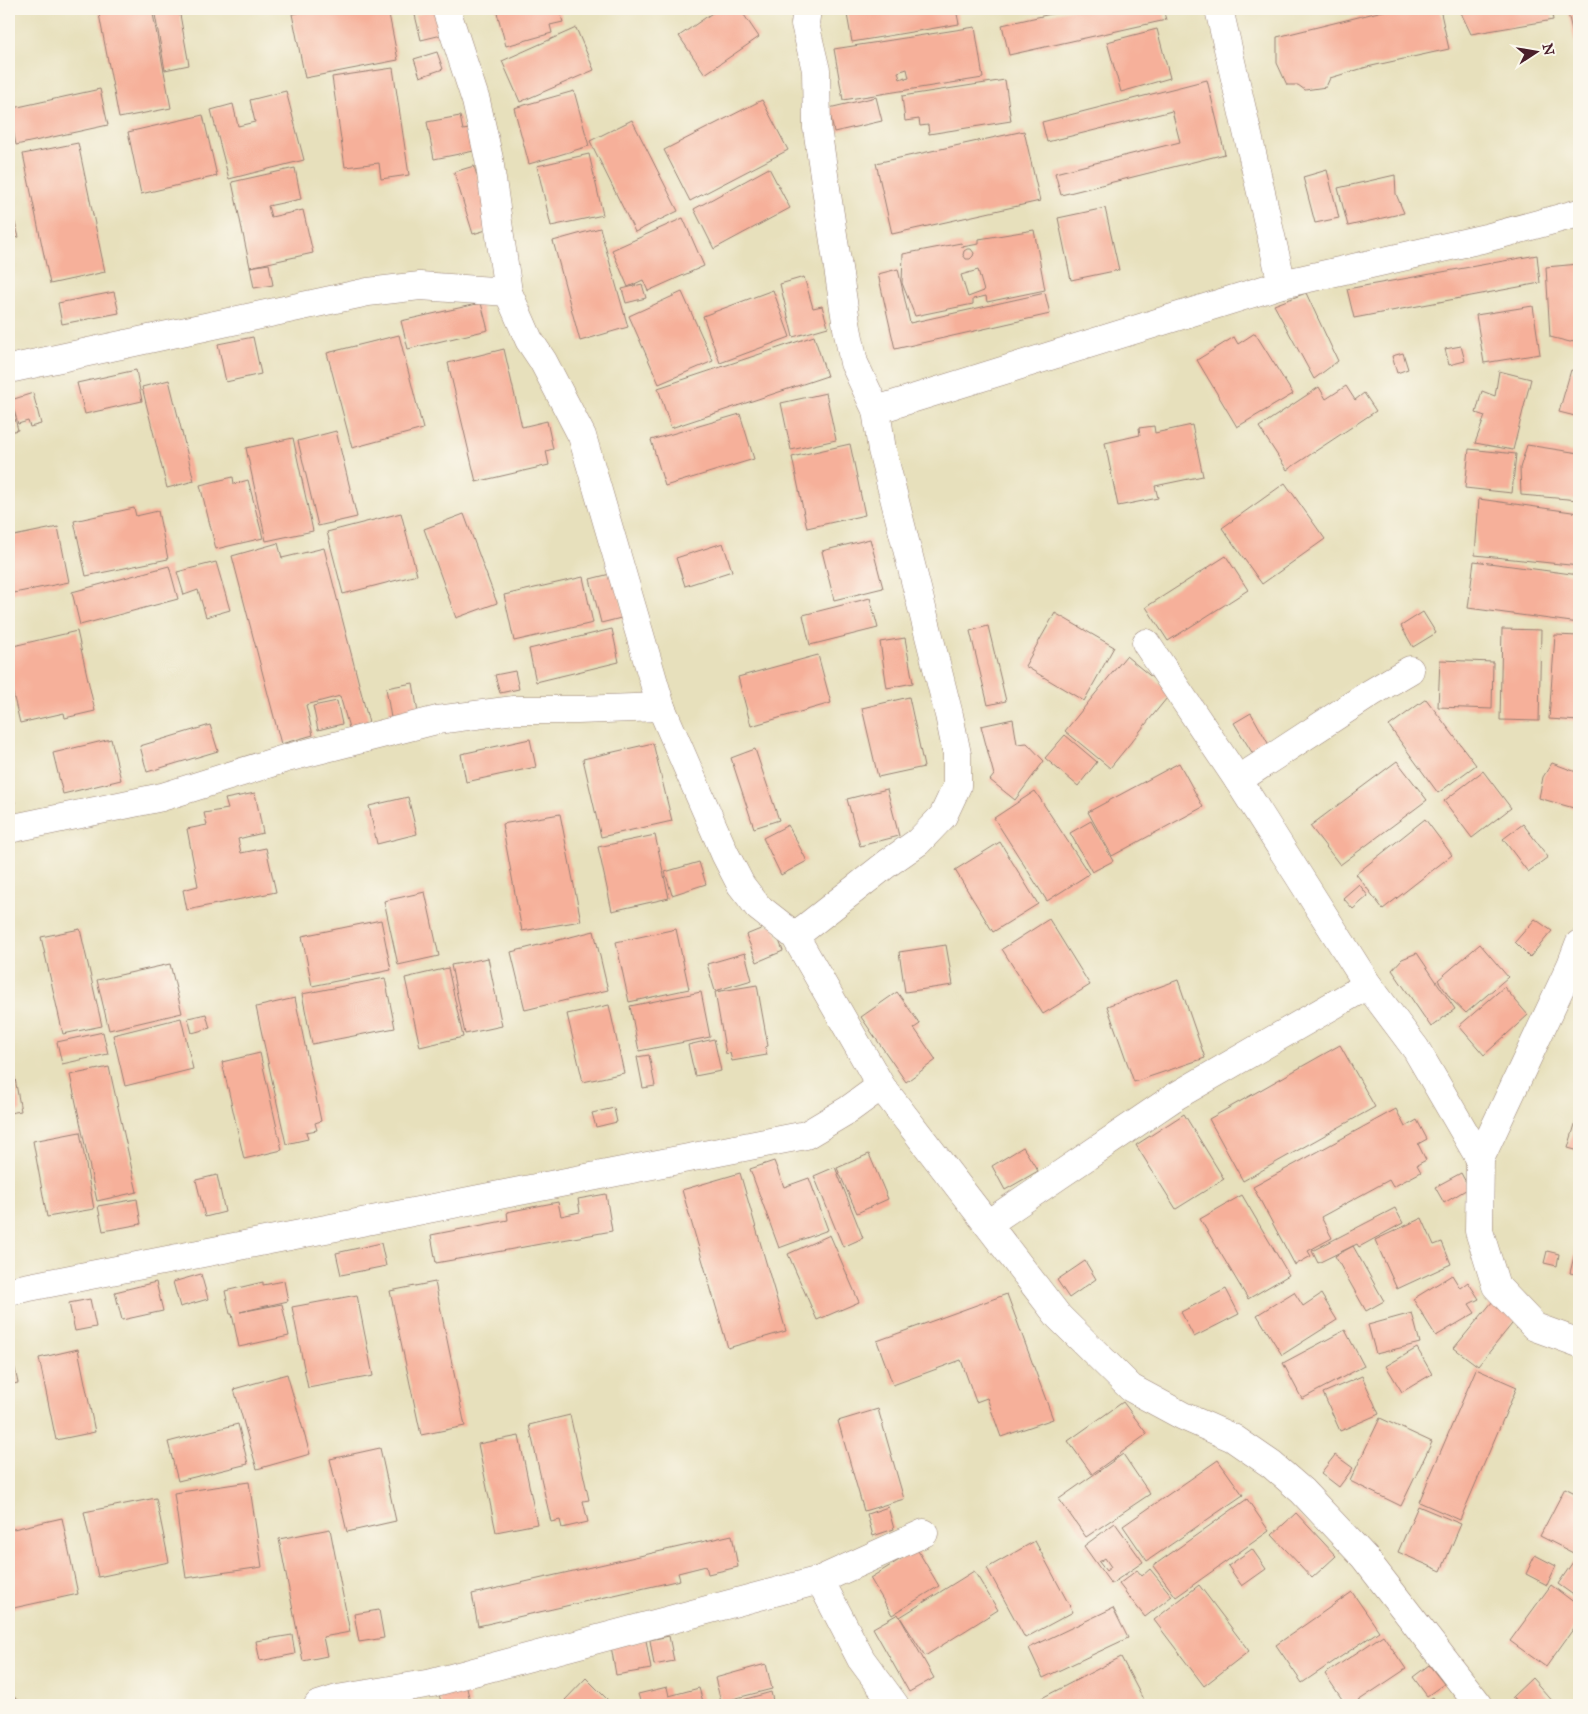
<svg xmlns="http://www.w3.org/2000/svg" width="1588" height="1714" font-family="'IM FELL Great Primer',serif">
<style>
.building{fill:#f6b09a;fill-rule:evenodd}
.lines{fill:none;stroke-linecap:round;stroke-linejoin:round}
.street-casing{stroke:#988074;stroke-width:29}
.street{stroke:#fff;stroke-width:28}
</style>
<rect width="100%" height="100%" fill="#fbf7ec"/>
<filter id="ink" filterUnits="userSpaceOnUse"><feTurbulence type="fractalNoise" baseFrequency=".02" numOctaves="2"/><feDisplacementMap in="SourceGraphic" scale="10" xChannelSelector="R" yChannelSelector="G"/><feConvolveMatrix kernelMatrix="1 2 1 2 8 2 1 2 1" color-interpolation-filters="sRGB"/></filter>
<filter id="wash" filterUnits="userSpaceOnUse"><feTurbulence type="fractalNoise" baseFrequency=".0096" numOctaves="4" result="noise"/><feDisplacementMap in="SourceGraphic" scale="20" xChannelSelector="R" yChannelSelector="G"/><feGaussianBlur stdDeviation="1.12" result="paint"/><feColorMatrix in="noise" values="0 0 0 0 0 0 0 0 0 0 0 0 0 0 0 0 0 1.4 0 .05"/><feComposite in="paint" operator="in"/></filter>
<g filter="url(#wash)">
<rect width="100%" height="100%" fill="#e7e0bc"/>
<g id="blocks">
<!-- building -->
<g class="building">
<polygon points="98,9 152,9 171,108 119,118"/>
<polygon points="154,9 179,9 189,65 165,70"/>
<polygon points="318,9 388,9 398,60 305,78 292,14"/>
<polygon points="440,9 446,34 421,40 415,15"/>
<polygon points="496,9 559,9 563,22 550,25 552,33 506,46"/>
<polygon points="718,9 740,9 759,37 705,74 679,36"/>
<polygon points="846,9 956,9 959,24 852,42"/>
<polygon points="1073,9 1163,9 1166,20 1009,55 1002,25"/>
<polygon points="1391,9 1440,9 1449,49 1367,67 1330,78 1326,87 1305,90 1298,85 1287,85 1277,63 1277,37"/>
<polygon points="1461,9 1551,9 1553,20 1471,34 1462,15"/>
<polygon points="1567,9 1579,9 1579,43 1575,43"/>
<path d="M975,27L983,78L843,100L834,49ZM907,69L909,78L905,79V77L900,79L898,72Z"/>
<polygon points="576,28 594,70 520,102 502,61"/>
<polygon points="1157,29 1170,78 1121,92 1107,42"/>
<polygon points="437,52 443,69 420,77 414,59"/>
<polygon points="393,68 409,175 381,179 379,163 345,167 332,77"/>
<polygon points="1005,80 1011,121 929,134 928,125 920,126 919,119 905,121 902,96"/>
<polygon points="1207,80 1225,154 1061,195 1055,173 1180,142 1172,111 1047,142 1042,122"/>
<polygon points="100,89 108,125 16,145 9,109"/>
<polygon points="286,91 304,160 229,179 211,110 233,104 238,126 255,122 250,100"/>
<polygon points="574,91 589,146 529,164 514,108"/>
<polygon points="876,97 882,121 834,132 829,108"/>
<polygon points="762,100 788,150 690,201 664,150"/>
<polygon points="203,115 217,176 141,194 128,132"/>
<polygon points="460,116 463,130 469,129 474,151 434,159 427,122"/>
<polygon points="632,120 678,211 635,232 590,141"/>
<polygon points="1024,131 1040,201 892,234 876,163"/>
<polygon points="78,143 105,272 50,284 23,154"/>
<polygon points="589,154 603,215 551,226 537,166"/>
<polygon points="474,166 493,228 473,234 454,172"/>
<polygon points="295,168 301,199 268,206 271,217 303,210 313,253 250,267 232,182"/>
<polygon points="769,168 790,208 714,249 694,209"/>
<polygon points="1327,170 1339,218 1315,223 1303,177"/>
<polygon points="1395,175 1396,194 1404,213 1348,226 1338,188"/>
<polygon points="9,203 19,237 9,240"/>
<polygon points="1105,208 1119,270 1071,280 1058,218"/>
<polygon points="683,218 704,266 648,291 643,280 628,287 612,250"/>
<polygon points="600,228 628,327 580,341 553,241"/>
<path d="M1034,230L1045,290L987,302L986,296L973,299V304L915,316L902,283L903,254L961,243L962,247L979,244V239ZM967,249H971L974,253L973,256L970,259H966L963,255L964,251ZM978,270L984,291L968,297L961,275Z"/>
<polygon points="1537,255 1540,283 1354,318 1347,289"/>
<polygon points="269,264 273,285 254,288 250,267"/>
<polygon points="1579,264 1579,340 1570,342 1550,337 1546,267"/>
<polygon points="898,269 910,323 1045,293 1050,314 895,349 878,274"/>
<polygon points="804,277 813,308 822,306 828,327 793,337 780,284"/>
<polygon points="642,284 646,298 626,303 622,289"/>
<polygon points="773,290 790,337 720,363 703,316"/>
<polygon points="114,292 119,313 62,324 58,303"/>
<polygon points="682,292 713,361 659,384 629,316"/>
<polygon points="1306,293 1338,361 1314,379 1274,305"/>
<polygon points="481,303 488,330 408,349 401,321"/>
<polygon points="1533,306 1540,354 1484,363 1476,315"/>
<polygon points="1255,333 1293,394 1237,427 1197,360 1234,337 1238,344"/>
<polygon points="399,335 423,429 352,448 327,353"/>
<polygon points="814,336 827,376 671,428 658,388"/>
<polygon points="253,337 261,374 226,382 218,344"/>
<polygon points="1461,346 1465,361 1449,365 1445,349"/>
<polygon points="504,349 522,427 547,421 553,449 546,451 549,465 476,482 448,363"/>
<polygon points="1403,353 1408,369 1397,373 1392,356"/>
<polygon points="136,370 142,401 85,414 77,383"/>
<polygon points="1571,370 1579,372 1579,417 1559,412"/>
<polygon points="1499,371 1531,379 1513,450 1475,443 1485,416 1476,413 1482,391 1495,396"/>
<polygon points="169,380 194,481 167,488 142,387"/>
<polygon points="1346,386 1355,400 1364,393 1376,411 1287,470 1259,427 1319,387 1326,399"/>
<polygon points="33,393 41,424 30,427 28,421 18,424 11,400"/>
<polygon points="826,393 836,440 791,450 781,403"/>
<polygon points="740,414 754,459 665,486 651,440"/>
<polygon points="15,419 18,430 9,432 9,420"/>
<polygon points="1192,425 1203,476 1155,486 1158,498 1118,506 1105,443 1140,435 1139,428 1154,426 1155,433"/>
<polygon points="336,431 357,517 318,526 298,441"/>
<polygon points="293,438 313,531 266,541 246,448"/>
<polygon points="850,444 865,515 807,528 792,457"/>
<polygon points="1527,445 1579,453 1579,500 1521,495 1520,468"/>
<polygon points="1469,449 1516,454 1512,493 1465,488"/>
<polygon points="233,477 234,484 248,480 263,538 216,549 200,485"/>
<polygon points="1285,483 1325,539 1262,584 1222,528"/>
<polygon points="1479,499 1579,513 1579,566 1475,555"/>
<polygon points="134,508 136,516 158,511 168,559 86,576 74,521"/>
<polygon points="401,513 417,575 343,594 327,532"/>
<polygon points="464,514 497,603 456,618 424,529"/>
<polygon points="58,527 69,582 9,594 9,537"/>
<polygon points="870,539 883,588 834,600 822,551"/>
<polygon points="278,543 282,558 324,548 369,723 349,728 340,696 306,705 313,735 281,744 232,556"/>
<polygon points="723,543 732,571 685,586 676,558"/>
<polygon points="1226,556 1248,590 1168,641 1146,607"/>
<polygon points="1474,561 1579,575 1579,623 1468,608"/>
<polygon points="216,562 230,610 206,617 198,590 184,595 177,572"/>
<polygon points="169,566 178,599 80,625 72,592"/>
<polygon points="614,573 625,617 601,623 590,579"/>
<polygon points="583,577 593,623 514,641 504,595"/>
<polygon points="870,598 878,628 810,645 803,615"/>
<polygon points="1423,612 1436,633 1413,647 1401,626"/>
<polygon points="1055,613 1114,647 1084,701 1025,666"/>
<polygon points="988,626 1006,701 988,705 970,631"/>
<polygon points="612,629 619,662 536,682 529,649"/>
<polygon points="1502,629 1541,630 1539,721 1500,720"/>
<polygon points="77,631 95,711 65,718 64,713 20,723 9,677 9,647"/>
<polygon points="1555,635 1579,636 1579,721 1549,719"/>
<polygon points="905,638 913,683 887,688 880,642"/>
<polygon points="818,655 831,703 751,726 738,677"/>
<polygon points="1126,656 1171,693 1110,768 1065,731"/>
<polygon points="1440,660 1493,662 1492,709 1438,707"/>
<polygon points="515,671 519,689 500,693 495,675"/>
<polygon points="413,683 418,713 391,718 386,688"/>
<polygon points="909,697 924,767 878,777 862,708"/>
<polygon points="1426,699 1476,765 1438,793 1389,726"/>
<polygon points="337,701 342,724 318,730 313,706"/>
<polygon points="1251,713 1269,745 1253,754 1234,723"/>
<polygon points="1013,719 1017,744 1027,743 1044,761 1015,800 990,780 994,775 981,726"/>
<polygon points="210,725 218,751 147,772 140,746"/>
<polygon points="1065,735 1097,762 1078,786 1045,758"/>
<polygon points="111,739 121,780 63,794 53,753"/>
<polygon points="530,739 536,767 466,782 461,754"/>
<polygon points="653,743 672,821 601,837 583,759"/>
<polygon points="755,749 779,820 754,828 731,758"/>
<polygon points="1397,761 1427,800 1340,865 1310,826"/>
<polygon points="1179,763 1203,807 1112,856 1088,812"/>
<polygon points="1552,763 1579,773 1579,802 1577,809 1539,798 1543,777"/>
<polygon points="1483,771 1511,808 1472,838 1444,801"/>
<polygon points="9,776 15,803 9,804"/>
<polygon points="887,789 899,836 860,846 847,799"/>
<polygon points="1035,791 1089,874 1047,901 994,818"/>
<polygon points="255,793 263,833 238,839 241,853 266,848 276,892 187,910 183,890 198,886 187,829 207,825 204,813 228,809 225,799"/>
<polygon points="408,797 417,834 377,844 369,806"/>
<polygon points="560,814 581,921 522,931 502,824"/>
<polygon points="1425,819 1452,855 1383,909 1356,874"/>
<polygon points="1091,821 1113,861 1092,872 1070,833"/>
<polygon points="1523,824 1548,857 1528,872 1503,839"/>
<polygon points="788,825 807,861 781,875 763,838"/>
<polygon points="655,835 669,898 612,911 598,847"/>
<polygon points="1000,842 1038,904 993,932 955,870"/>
<polygon points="699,862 706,884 672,895 665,872"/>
<polygon points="1359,884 1368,896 1353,909 1343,898"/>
<polygon points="425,892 439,956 398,965 384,901"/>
<polygon points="1049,919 1090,985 1043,1014 1002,949"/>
<polygon points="1535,919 1552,931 1530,957 1515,942"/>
<polygon points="381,920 391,970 312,986 302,936"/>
<polygon points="773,924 783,951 757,962 746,935"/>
<polygon points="80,929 102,1026 63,1034 41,937"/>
<polygon points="676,929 689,989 629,1002 616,942"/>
<polygon points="594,931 608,990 525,1010 511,952"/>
<polygon points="1480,944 1508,977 1466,1013 1450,998 1438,980"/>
<polygon points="946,945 953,985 905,992 899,952"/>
<polygon points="745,953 752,980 715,991 707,964"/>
<polygon points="1417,953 1455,1009 1431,1027 1392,970 1402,959"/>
<polygon points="488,958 502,1026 465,1034 451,965"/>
<polygon points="170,964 182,1013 109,1030 97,980"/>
<polygon points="448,968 463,1037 420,1047 405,978"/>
<polygon points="385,978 395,1028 312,1044 302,994"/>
<polygon points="1178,980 1205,1058 1134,1082 1107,1006"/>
<polygon points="757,985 768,1046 765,1047 767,1055 732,1061 730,1053 726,1054 715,992"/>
<polygon points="1504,987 1528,1015 1484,1055 1459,1026"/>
<polygon points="701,992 710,1037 639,1051 630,1006"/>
<polygon points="897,992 920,1024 914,1028 936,1060 906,1082 861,1017"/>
<polygon points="295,998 321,1121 315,1123 317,1130 306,1132 308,1139 286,1144 256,1007"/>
<polygon points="609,1005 624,1073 583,1082 567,1014"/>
<polygon points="206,1014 210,1028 192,1033 188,1018"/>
<polygon points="181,1018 193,1069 125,1086 113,1035"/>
<polygon points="103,1032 108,1054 62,1064 57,1042"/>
<polygon points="714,1039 721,1071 695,1076 688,1045"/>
<polygon points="1340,1045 1375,1107 1243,1181 1209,1119"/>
<polygon points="260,1053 282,1150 244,1159 222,1062"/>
<polygon points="649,1055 655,1086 643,1088 637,1057"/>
<polygon points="11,1057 21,1111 9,1113 9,1058"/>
<polygon points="109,1067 137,1192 97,1201 70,1075"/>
<polygon points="614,1108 617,1122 596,1127 592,1113"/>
<polygon points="1396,1109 1405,1127 1417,1120 1427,1139 1418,1144 1426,1160 1417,1165 1421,1172 1393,1187 1389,1180 1321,1217 1332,1238 1308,1251 1311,1256 1295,1265 1253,1187"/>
<polygon points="1579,1111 1579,1151 1568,1148"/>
<polygon points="1184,1114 1224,1179 1176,1209 1136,1145"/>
<polygon points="80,1132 94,1209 47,1217 33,1141"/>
<polygon points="1023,1147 1038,1171 1005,1190 992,1166"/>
<polygon points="869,1154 888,1199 857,1213 837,1168"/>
<polygon points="774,1161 784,1187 809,1178 828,1230 779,1248 750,1169"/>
<polygon points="835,1167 863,1238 843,1247 814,1176"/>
<polygon points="740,1173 786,1331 728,1348 682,1190"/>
<polygon points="1461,1173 1469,1188 1444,1203 1435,1187"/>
<polygon points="217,1175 225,1212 205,1217 196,1180"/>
<polygon points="606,1194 612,1231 436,1263 431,1235 508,1220 507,1212 558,1202 561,1216 580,1212 578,1199"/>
<polygon points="1242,1195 1289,1275 1248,1299 1200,1219"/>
<polygon points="137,1199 141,1224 103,1231 98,1206"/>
<polygon points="1395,1208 1403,1223 1359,1247 1357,1244 1318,1263 1312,1251"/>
<polygon points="1422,1218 1434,1245 1442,1242 1451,1264 1397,1289 1375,1240"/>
<polygon points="830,1235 859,1302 817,1320 788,1254"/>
<polygon points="381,1243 386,1266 341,1275 336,1253"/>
<polygon points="1577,1244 1579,1244 1579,1275 1570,1273"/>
<polygon points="1353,1246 1384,1301 1366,1311 1335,1256"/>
<polygon points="1547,1251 1559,1254 1557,1266 1544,1263"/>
<polygon points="1085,1261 1096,1279 1069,1298 1057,1280"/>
<polygon points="201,1274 208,1299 180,1307 173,1282"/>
<polygon points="1452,1275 1460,1288 1468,1282 1479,1299 1469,1304 1475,1313 1436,1336 1413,1299"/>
<polygon points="284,1281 288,1301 240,1312 282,1304 289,1336 239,1347 232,1314 230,1314 225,1291 263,1282 263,1285"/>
<polygon points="156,1282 163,1311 122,1320 115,1292"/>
<polygon points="435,1282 465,1426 421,1435 390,1291"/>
<polygon points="1226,1289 1239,1314 1194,1337 1181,1312"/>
<polygon points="1294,1292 1303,1306 1321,1294 1337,1320 1282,1355 1257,1315"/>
<polygon points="1007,1294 1053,1419 1001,1437 987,1398 976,1402 961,1360 893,1385 877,1341"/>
<polygon points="357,1295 373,1376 308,1388 292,1307"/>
<polygon points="90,1299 96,1327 75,1331 69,1303"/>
<polygon points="1493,1301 1516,1319 1478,1366 1454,1348"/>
<polygon points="1412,1313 1420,1343 1376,1354 1368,1325"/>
<polygon points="1345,1330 1364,1366 1302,1399 1283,1363"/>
<polygon points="9,1342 18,1383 9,1385"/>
<polygon points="1417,1348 1432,1374 1402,1392 1386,1366"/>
<polygon points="78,1349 95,1432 56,1440 39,1358"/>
<polygon points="1476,1369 1517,1387 1460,1520 1419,1502"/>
<polygon points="287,1374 310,1454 257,1469 234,1389"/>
<polygon points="1362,1376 1379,1414 1340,1431 1323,1393"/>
<polygon points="1123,1402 1147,1434 1092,1474 1068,1441"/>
<polygon points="878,1409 904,1499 864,1511 838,1421"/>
<polygon points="570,1415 589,1500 583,1501 588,1522 562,1528 560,1520 551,1522 529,1425"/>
<polygon points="1380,1418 1432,1442 1401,1506 1350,1481"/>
<polygon points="238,1424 248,1464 178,1481 168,1442"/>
<polygon points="519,1436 537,1524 496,1532 478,1444"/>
<polygon points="380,1448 396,1521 347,1532 330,1459"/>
<polygon points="1123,1454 1150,1494 1086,1537 1059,1499"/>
<polygon points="1335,1455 1353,1468 1339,1487 1321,1473"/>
<polygon points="1218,1460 1243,1495 1147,1561 1123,1526"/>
<polygon points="249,1482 262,1567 186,1578 174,1493"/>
<polygon points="1565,1488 1579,1495 1579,1556 1540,1536"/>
<polygon points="156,1498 169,1562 98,1577 84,1512"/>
<polygon points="1247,1499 1269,1531 1176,1597 1153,1566"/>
<polygon points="1418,1506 1461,1524 1441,1571 1398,1552"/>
<polygon points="888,1507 894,1529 873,1536 867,1514"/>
<polygon points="1296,1513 1336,1556 1312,1578 1272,1535"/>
<polygon points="62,1518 78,1594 9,1609 9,1530"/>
<path d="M1115,1523L1143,1562L1111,1584L1084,1546ZM1105,1558L1111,1567L1106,1571L1099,1562Z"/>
<polygon points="330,1529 350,1632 323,1637 327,1656 303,1661 279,1539"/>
<polygon points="732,1535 738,1567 708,1574 706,1566 678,1573 680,1580 478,1626 472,1594"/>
<polygon points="1035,1541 1073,1612 1025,1638 987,1568"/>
<polygon points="917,1549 939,1586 892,1615 870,1578"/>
<polygon points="1252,1549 1266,1569 1242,1586 1228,1566"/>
<polygon points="1535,1555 1556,1566 1547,1585 1526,1574"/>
<polygon points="1573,1562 1579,1566 1579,1599 1558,1584"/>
<polygon points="1150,1569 1172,1596 1145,1617 1119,1584 1137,1570 1142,1576"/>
<polygon points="974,1571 998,1610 925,1656 900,1617"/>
<polygon points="1199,1585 1249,1651 1204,1686 1154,1620"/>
<polygon points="1551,1585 1579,1606 1579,1621 1546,1667 1510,1641"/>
<polygon points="1352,1592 1379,1631 1302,1683 1276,1645"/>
<polygon points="1113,1608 1128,1638 1043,1678 1029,1648"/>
<polygon points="379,1610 384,1638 359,1642 354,1614"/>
<polygon points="898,1614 934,1678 909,1692 873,1628"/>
<polygon points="292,1635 295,1654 260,1661 256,1641"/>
<polygon points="1383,1635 1406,1669 1352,1705 1346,1705 1325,1674"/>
<polygon points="669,1636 674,1661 654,1665 650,1640"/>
<polygon points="646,1640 651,1669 616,1675 611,1646"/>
<polygon points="1121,1657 1146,1705 1038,1705 1036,1701"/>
<polygon points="766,1664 772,1689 721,1702 715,1678"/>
<polygon points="1429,1665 1444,1684 1427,1696 1413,1677"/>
<polygon points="586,1678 610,1702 607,1705 570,1705 565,1700"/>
<polygon points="1532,1678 1556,1705 1519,1705 1512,1697"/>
<polygon points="465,1680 471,1705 442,1705 437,1688"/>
<polygon points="667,1687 669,1696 699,1688 704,1705 637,1705 641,1704 638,1694"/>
<polygon points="771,1692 774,1705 740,1705 739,1701"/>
<polygon points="9,1694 20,1701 17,1705 9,1705"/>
<polygon points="1433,1697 1438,1705 1419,1705"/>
</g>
</g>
</g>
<g filter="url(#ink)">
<use href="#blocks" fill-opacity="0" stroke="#988074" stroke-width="1"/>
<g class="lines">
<defs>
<g id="street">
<polyline points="446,9 476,101 489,159 508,292 529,340 543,361 582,436 661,707 725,854 741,885 758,907 795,936 881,1086 1059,1317 1131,1388 1183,1416 1233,1438 1272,1465 1302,1491 1364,1557 1479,1705"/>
<polyline points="1219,9 1282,284"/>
<polyline points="9,369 368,292 420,286 508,292"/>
<polyline points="876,410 1282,284 1486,238 1579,213"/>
<polyline points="1146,643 1238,780 1368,985 1416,1049 1480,1159"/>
<polyline points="1238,780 1371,693 1410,670"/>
<polyline points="9,829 162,797 287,758 437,720 514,710 578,710 661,707"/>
<polyline points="795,936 888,863 918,842 943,816 957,786 957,754 949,715 882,450 876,410 854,363 847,328 817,128 816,70 805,24 807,9"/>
<polyline points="1579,944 1571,965 1480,1159 1479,1231 1496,1286 1535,1327 1579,1343"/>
<polyline points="989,1223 1176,1096 1368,985"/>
<polyline points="9,1291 806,1135 848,1110 881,1086"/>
<polyline points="820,1580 861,1659 895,1705"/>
<polyline points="318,1705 337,1699 432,1683 820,1580 924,1533"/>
</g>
</defs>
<!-- street casing -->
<use href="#street" class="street-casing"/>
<!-- street -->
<use href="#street" class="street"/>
</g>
</g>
<!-- margin -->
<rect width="1588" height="1714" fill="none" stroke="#fbf7ec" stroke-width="30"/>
<!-- north arrow -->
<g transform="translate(1536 52) rotate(78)" stroke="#fbf7ec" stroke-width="4" paint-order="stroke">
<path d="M0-4L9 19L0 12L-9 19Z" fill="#4a1f2b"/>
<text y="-8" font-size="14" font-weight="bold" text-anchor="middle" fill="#4a1f2b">N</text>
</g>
</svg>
